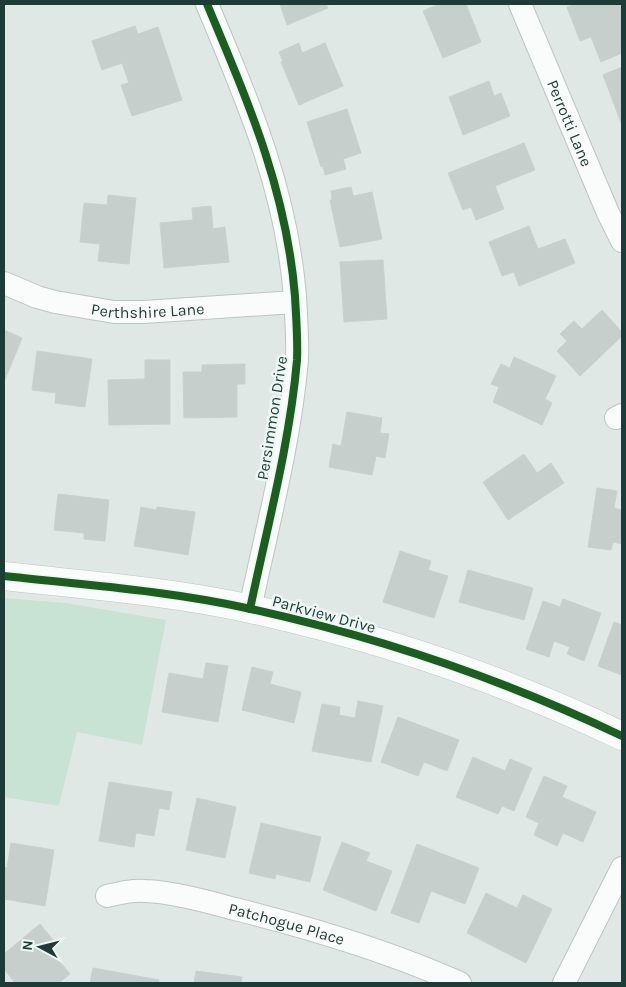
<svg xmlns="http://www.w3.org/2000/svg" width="626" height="987" font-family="Karla,sans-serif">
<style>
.green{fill:#c8e3d4}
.building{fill:#c7cfcc;stroke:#c9d1cf}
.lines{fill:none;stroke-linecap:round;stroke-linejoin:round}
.street-casing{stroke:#bdc5c3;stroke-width:24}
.secondary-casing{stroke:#bcc6c3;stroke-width:29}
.street{stroke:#fafcfb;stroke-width:22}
.secondary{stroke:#fafcfb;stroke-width:28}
.cycleway-casing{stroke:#eef7f4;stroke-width:11}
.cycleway{stroke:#1b5e20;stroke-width:8}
.labels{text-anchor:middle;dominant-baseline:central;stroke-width:5;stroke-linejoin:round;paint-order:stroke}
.street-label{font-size:16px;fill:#1d3c37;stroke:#eef7f4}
</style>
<rect width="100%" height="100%" fill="#e0e8e6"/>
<!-- green -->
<polygon class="green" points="4,598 66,603 166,620 142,745 77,732 59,806 4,797"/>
<!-- building -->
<g class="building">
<polygon points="280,4 326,4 328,8 287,25"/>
<polygon points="440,4 466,4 481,42 443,58 423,11"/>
<polygon points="576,4 621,4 622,53 601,62 591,37 580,41 567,7"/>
<polygon points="135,26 138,34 158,27 182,100 132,116 121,85 129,83 122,63 102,70 92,41"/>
<polygon points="299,43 302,53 325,43 343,86 299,105 281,62 283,61 279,52"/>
<polygon points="622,67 622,125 603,75"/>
<polygon points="489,81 494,96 501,93 510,116 463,135 449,97"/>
<polygon points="347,109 361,153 343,159 346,169 325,175 323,166 321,167 307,122"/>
<polygon points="524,143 535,170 495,186 504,209 476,220 471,207 463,210 448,173"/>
<polygon points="351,187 353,196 372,192 382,239 340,247 330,200 332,200 331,191"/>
<polygon points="108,195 136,198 129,264 98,261 100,244 80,242 84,203 107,205"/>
<polygon points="211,206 213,229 225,227 229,262 164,268 160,223 193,220 192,208"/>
<polygon points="529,226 538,249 565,239 575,263 519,286 514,272 502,276 489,242"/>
<polygon points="383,260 387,319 344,322 340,262"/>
<polygon points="602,310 622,332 622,336 580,376 557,351 567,341 560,334 574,321 582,329"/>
<polygon points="4,330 22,338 4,382"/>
<polygon points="37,351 92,359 85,407 55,403 56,393 32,390"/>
<polygon points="514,357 556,376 545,399 552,403 542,425 493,402 499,387 491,384 501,364 510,368"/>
<polygon points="145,360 170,360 170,424 109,425 108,380 145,379"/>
<polygon points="245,364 245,384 237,384 237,417 184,418 183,372 202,372 202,365"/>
<polygon points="347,412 382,418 380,433 389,434 385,458 376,456 372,475 329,467 333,444 341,446"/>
<polygon points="524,454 537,473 551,463 564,483 508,520 483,482"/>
<polygon points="597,488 617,491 614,508 622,510 622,544 613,542 611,550 588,547"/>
<polygon points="58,494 109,500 105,541 84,539 84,533 54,530"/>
<polygon points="141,507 156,510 157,507 195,512 188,555 134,546"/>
<polygon points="400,551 431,561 428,570 448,576 434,618 383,602"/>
<polygon points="468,570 533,588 524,620 459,602"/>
<polygon points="563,599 601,613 584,661 567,654 570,647 554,641 549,657 526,649 543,601 560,607"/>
<polygon points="614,622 622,625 622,675 598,666"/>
<polygon points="206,663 228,666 218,722 162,712 169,673 203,679"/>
<polygon points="252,667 273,672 270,684 301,692 294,723 242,710"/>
<polygon points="358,701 383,706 371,762 312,751 322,704 340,707 339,715 355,718"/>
<polygon points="398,717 459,740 447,771 424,762 418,776 381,762"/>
<polygon points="473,757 505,771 510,759 532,768 514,811 502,806 498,814 456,797"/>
<polygon points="544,776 567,786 562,797 596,812 583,842 563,833 557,846 534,835 539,823 526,817"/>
<polygon points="109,782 172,792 169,810 159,808 154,836 136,833 134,847 99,841"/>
<polygon points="197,798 236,807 225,858 186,850"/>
<polygon points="261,823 321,837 310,882 276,874 275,879 249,873"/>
<polygon points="342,842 370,853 366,861 392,871 376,911 323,890"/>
<polygon points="11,843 54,850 45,906 4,899 4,867 7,868"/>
<polygon points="417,844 479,868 465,904 431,891 419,923 391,913"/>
<polygon points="486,893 517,908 523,895 552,909 526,963 467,933"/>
<polygon points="40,924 54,941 47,946 70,974 59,983 15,983 4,969 4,954"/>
<polygon points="93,968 159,980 159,983 90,983"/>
<polygon points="196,971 242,977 241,983 194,983"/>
</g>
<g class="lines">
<defs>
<g id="street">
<path d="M207,4C248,102 286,188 295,296C296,317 298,339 297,360C290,442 267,528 250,609"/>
<path id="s1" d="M520,4L608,213L622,241"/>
<path id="s2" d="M4,283L37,297L55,302L114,312H144L295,302"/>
<polyline points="616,418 622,415"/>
<path id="s3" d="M107,896C120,893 132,890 145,891C173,892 208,902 235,909C311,928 388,951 460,983"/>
<polyline points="564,983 622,868"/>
</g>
<path id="secondary" d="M4,576C86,585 170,591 251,609C378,637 505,680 622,736"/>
</defs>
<!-- street casing -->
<use href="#street" class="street-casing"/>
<!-- secondary casing -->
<use href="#secondary" class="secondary-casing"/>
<!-- street -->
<use href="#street" class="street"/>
<!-- secondary -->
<use href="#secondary" class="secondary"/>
<defs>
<g id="cycleway">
<path d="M207,4C248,102 286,188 295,296C296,317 298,339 297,360C290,442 267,528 250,609"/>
<path d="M4,576C86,585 170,591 251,609C378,637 505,680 622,736"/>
</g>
</defs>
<!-- cycleway casing -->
<use href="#cycleway" class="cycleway-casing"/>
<!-- cycleway -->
<use href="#cycleway" class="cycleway"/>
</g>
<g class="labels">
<!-- street labels -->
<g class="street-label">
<text stroke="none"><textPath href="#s1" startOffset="129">Perrotti Lane</textPath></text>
<text stroke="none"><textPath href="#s2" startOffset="148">Perthshire Lane</textPath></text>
<text transform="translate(272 418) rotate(-81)">Persimmon Drive</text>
<text transform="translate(324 614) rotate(15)">Parkview Drive</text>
<text stroke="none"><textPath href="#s3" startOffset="184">Patchogue Place</textPath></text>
</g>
</g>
<!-- border -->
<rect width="626" height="987" fill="none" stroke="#1d3c37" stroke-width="10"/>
<!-- north arrow -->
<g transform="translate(40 947) rotate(277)" stroke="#eef7f4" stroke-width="4" paint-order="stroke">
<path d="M0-4L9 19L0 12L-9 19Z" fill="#1d3c37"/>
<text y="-8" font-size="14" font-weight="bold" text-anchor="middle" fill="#1d3c37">N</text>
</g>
</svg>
